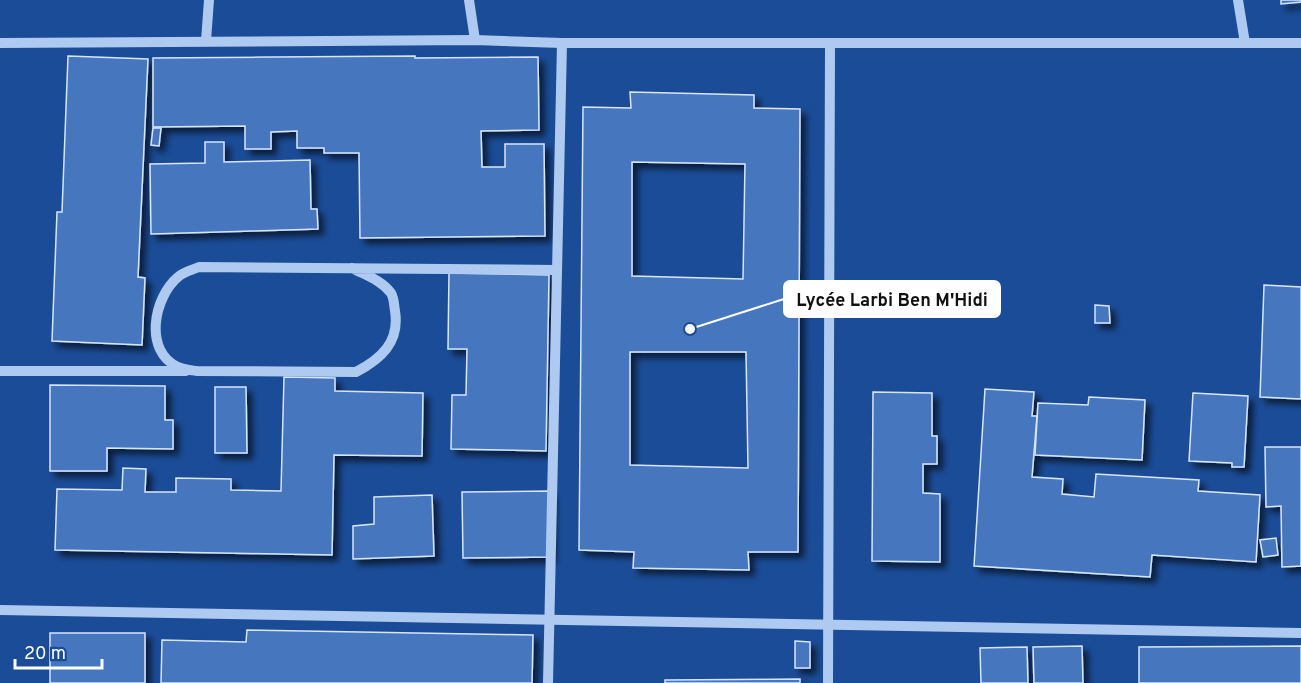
<svg xmlns="http://www.w3.org/2000/svg" width="1301" height="683" font-family="Overpass,sans-serif">
<style>
.building{fill:#4476be;stroke:#d6e5fb;stroke-width:1.5;fill-rule:evenodd;filter:url(#shadow)}
.lines{fill:none;stroke-linecap:round;stroke-linejoin:round}
.minor{stroke:#afcaf0;stroke-width:10}
.leader{fill:none;stroke:#fff;stroke-width:2}
.callout-dot{fill:#fff;stroke:#1b4c97;stroke-width:2}
.callout{fill:#fff;stroke:#fff;stroke-width:2}
.callout-label{font-size:18px;text-anchor:middle;font-weight:bold;fill:#111}
</style>
<defs>
<filter id="shadow"><feDropShadow dx="5.5" dy="5.5" stdDeviation="3" flood-color="#0009"/></filter>
</defs>
<rect width="100%" height="100%" fill="#1b4c97"/>
<!-- building -->
<g class="building">
<polygon points="1281,0 1301,0 1301,2 1281,4"/>
<polygon points="68,56 148,59 138,277 145,278 142,345 52,341 57,212 62,212"/>
<polygon points="415,56 415,58 538,57 539,130 481,131 482,167 505,167 505,144 544,144 545,236 360,238 359,153 324,153 324,148 297,148 297,131 271,132 271,149 245,149 245,126 153,127 153,58"/>
<path d="M630,92L754,95V108L800,109L798,552H748L749,570L633,568L634,552L579,550L583,107L631,108ZM632,162L745,164L743,279L632,276ZM630,352H746L748,468L630,465Z"/>
<polygon points="153,128 161,128 159,146 151,145"/>
<polygon points="205,142 224,142 224,162 310,160 311,209 317,209 318,229 151,234 150,164 205,163"/>
<polygon points="449,273 549,275 546,451 451,449 452,395 466,395 467,349 448,349"/>
<polygon points="1264,285 1301,287 1301,399 1260,397"/>
<polygon points="1095,305 1109,306 1110,323 1095,323"/>
<polygon points="284,377 335,378 335,391 423,393 422,456 334,455 332,555 55,550 57,489 122,490 123,468 146,469 145,492 176,492 176,478 231,479 231,490 281,491"/>
<polygon points="50,385 165,386 165,420 173,420 173,449 107,448 107,471 50,471"/>
<polygon points="215,387 246,387 247,453 215,453"/>
<polygon points="985,389 1034,392 1032,416 1037,416 1032,477 1063,479 1062,494 1094,497 1096,474 1199,480 1198,491 1260,495 1256,562 1152,555 1150,577 974,566"/>
<polygon points="873,392 932,393 932,436 937,436 937,464 923,464 923,493 940,494 940,562 872,561"/>
<polygon points="1193,393 1248,396 1244,467 1232,467 1232,463 1189,461"/>
<polygon points="1089,397 1145,400 1142,460 1035,455 1038,403 1088,405"/>
<polygon points="1265,447 1301,447 1301,566 1282,567 1281,506 1266,507"/>
<polygon points="550,491 550,557 463,558 462,492"/>
<polygon points="432,495 434,556 353,559 353,526 374,524 374,497"/>
<polygon points="1276,538 1278,555 1263,557 1260,540"/>
<polygon points="247,630 533,635 532,683 161,683 162,640 246,642"/>
<rect x="50" y="633" width="95" height="50"/>
<polygon points="795,641 810,642 810,668 795,668"/>
<polygon points="1082,646 1083,683 1034,683 1033,647"/>
<polygon points="1301,646 1301,683 1139,683 1139,647"/>
<polygon points="1027,647 1028,683 981,683 980,648"/>
<polygon points="800,679 800,683 665,683 665,680"/>
</g>
<g class="lines">
<!-- minor -->
<g class="minor">
<polyline points="469,0 475,40"/>
<polyline points="1238,0 1245,43"/>
<polyline points="206,41 209,0"/>
<polyline points="0,43 475,40 562,43 1301,43"/>
<path d="M352,268C365,275 381,280 391,293C394,298 394,305 395,311C400,342 381,359 356,372L197,371C191,370 184,370 178,367C143,351 154,297 178,277C183,272 192,270 199,267L557,270"/>
<polyline points="0,371 186,371"/>
<polyline points="0,610 1301,633"/>
<polyline points="548,683 562,43"/>
<polyline points="828,683 830,43"/>
</g>
</g>
<!-- callouts -->
<path class="leader" d="M690 329L784 299"/>
<circle class="callout-dot" cx="690" cy="329" r="6"/>
<rect class="callout" x="784" y="281" width="216" height="36" rx="6"/>
<g class="callout-label">
<text x="892" y="306">Lycée Larbi Ben M'Hidi</text>
</g>
<!-- scale -->
<path d="M15 659v9h87v-9" fill="none" stroke="#ffffff" stroke-width="3"/>
<text x="24" y="659" font-size="18" fill="#ffffff" stroke="#1b4c97" stroke-width="4.5" paint-order="stroke">20 m</text>
</svg>
